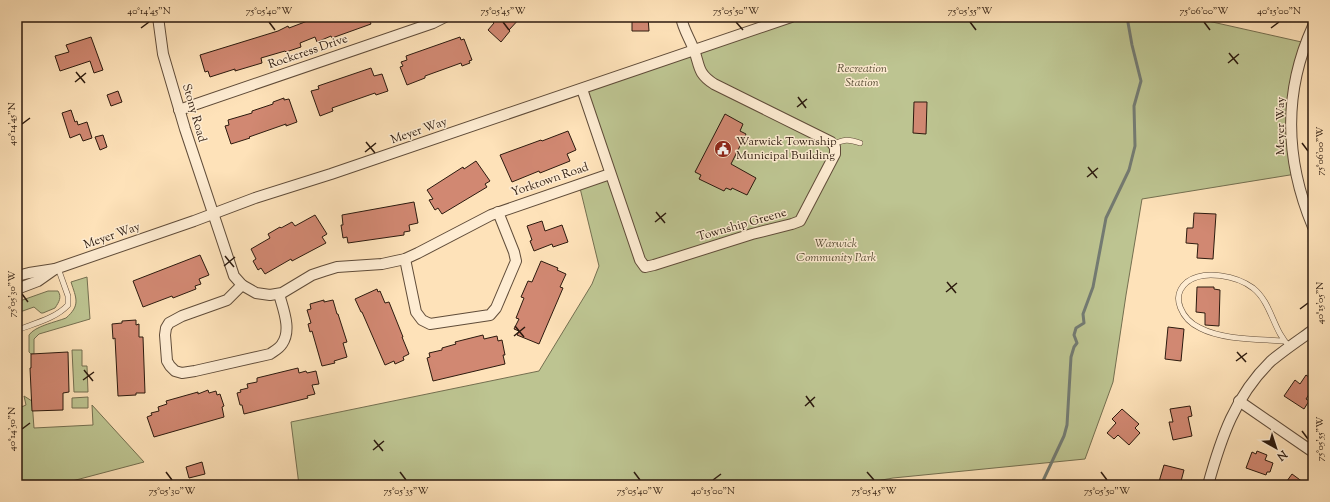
<svg xmlns="http://www.w3.org/2000/svg" width="1330" height="502" font-family="'Sorts Mill Goudy',serif">
<style>
.green{fill:#bdc491;stroke:#746f50}
.lines{fill:none;stroke-linecap:round;stroke-linejoin:round}
.stream{stroke:#737b73;stroke-width:3}
.building{fill:#d18872;stroke:#2c1a0e}
.lane-casing{stroke:#604c39;stroke-width:6}
.street-casing{stroke:#604c39;stroke-width:12}
.lane{stroke:#feecd2;stroke-width:5}
.street{stroke:#feecd2;stroke-width:10}
.ticks{fill:none;stroke:#2c1a0e;stroke-width:1.5}
.labels{text-anchor:middle;dominant-baseline:central;stroke-width:3;stroke-linejoin:round;paint-order:stroke}
.street-label{font-size:12px;fill:#2c1a0e;stroke:#feecd2}
.park-label{font-size:12px;font-style:italic;fill:#584d35;stroke:#feecd2}
.poi-label{font-size:12px;fill:#2c1a0e;stroke:#feecd2;text-anchor:start}
.neatline{fill:none;stroke:#2c1a0e;stroke-width:1.5}
.ticks-label{font-size:10px;text-anchor:middle;fill:#2c1a0e}
</style>
<rect width="100%" height="100%" fill="#fee2b9"/>
<filter id="stains"><feTurbulence type="fractalNoise" baseFrequency=".005" numOctaves="4"/><feColorMatrix values="0 0 0 0 .2 0 0 0 0 .09 0 0 0 0 .02 0 0 0 .5 -.17"/></filter>
<radialGradient id="worn" r=".72"><stop offset=".6" stop-color="#630" stop-opacity="0"/><stop offset="1" stop-color="#630" stop-opacity=".3"/></radialGradient>
<!-- green -->
<g class="green">
<polygon points="791,17 1190,17 1306,43 1294,85 1296,174 1142,199 1126,295 1113,382 1085,459 893,478 854,485 299,485 291,422 539,371 592,284 599,266 579,184 609,174 582,89"/>
<path d="M87,277L90,319L39,334L34,339V354H31L29,352V335C35,326 56,322 66,318C81,305 76,298 71,282Z"/>
<path d="M48,291H58C62,297 59,302 55,308L43,313H41L34,307L17,313V302Z"/>
<polygon points="72,350 82,350 82,366 87,366 88,392 74,392"/>
<polygon points="24,396 32,401 34,428 93,425 92,405 144,462 57,485 19,485 17,480 17,409 26,405"/>
<polygon points="88,397 88,408 72,408 72,398"/>
</g>
<g class="lines">
<!-- stream -->
<polyline class="stream" points="1041,485 1064,436 1067,425 1071,357 1074,347 1077,343 1074,335 1076,328 1084,323 1083,314 1093,287 1106,218 1129,170 1135,146 1134,106 1141,81 1132,45 1127,17"/>
</g>
<!-- building -->
<g class="building">
<polygon points="318,17 368,17 371,24 332,38 331,36 317,42 315,37 300,43 301,47 286,52 285,51 261,58 262,63 235,71 235,69 210,77 208,71 205,72 200,55 278,31 288,26 289,28"/>
<polygon points="488,17 521,17 509,30 510,31 501,42 488,30 494,23"/>
<polygon points="632,17 648,17 649,31 632,31"/>
<polygon points="91,37 103,70 94,73 90,61 60,71 55,56 69,52 66,45"/>
<polygon points="460,37 461,40 464,39 472,60 469,61 470,63 462,66 461,63 425,76 425,78 407,85 400,67 403,66 401,62 407,60 406,56"/>
<polygon points="371,68 374,76 382,74 388,91 376,95 375,93 332,108 333,111 320,116 311,91 319,89 318,86"/>
<polygon points="118,91 122,102 111,106 107,95"/>
<polygon points="284,98 284,100 289,99 297,122 286,126 286,124 249,137 250,138 231,144 225,126 229,125 228,120 252,113 252,111 273,104 273,102"/>
<polygon points="914,102 927,102 926,134 913,133"/>
<polygon points="71,110 75,122 77,121 78,125 87,122 92,138 83,141 80,134 70,138 62,113"/>
<polygon points="725,114 743,124 740,131 746,134 731,164 756,178 747,195 732,188 731,190 726,188 724,191 699,179 701,175 695,172"/>
<polygon points="568,131 576,150 567,154 570,161 540,173 539,171 512,182 500,155 541,140 542,141"/>
<polygon points="103,135 107,147 100,150 95,137"/>
<polygon points="476,161 490,181 485,184 487,187 442,214 438,208 435,210 429,200 433,199 427,190 463,167 464,169"/>
<polygon points="414,202 418,223 409,225 410,231 404,232 404,235 348,243 347,237 343,238 341,225 343,225 342,215"/>
<polygon points="1194,213 1216,214 1213,259 1197,258 1198,244 1186,243 1187,228 1193,228"/>
<polygon points="315,215 327,234 322,237 326,243 292,261 291,259 265,274 261,268 258,270 253,261 256,259 251,249 270,238 268,234 280,227 281,228 292,222 295,226"/>
<polygon points="542,221 545,231 562,225 568,242 553,247 552,244 534,251 530,241 532,240 527,226"/>
<polygon points="200,255 209,275 199,279 201,284 195,286 196,289 173,298 172,296 143,307 133,281"/>
<polygon points="541,261 558,268 557,270 566,274 560,287 563,288 539,344 517,335 519,331 514,329 519,319 516,318 524,298 521,297 528,281 532,282"/>
<polygon points="1197,287 1214,287 1214,289 1220,290 1219,326 1205,325 1205,313 1196,312"/>
<polygon points="377,289 378,292 380,291 385,303 389,302 403,337 402,337 409,354 403,357 404,360 395,364 394,361 385,365 362,312 361,312 355,299"/>
<polygon points="324,300 324,302 333,300 337,314 338,314 347,342 343,343 347,357 334,361 335,363 322,366 312,331 310,332 308,324 311,323 307,310 311,309 310,304"/>
<polygon points="136,320 136,325 139,324 139,337 143,337 145,393 136,393 136,395 118,396 115,338 113,339 112,324 122,323 122,321"/>
<polygon points="1168,327 1184,329 1181,361 1165,359"/>
<polygon points="483,335 484,339 497,336 498,341 502,340 505,355 503,355 505,364 433,381 427,358 430,357 429,353 442,350 442,348 456,344 455,342"/>
<polygon points="68,352 69,392 63,393 63,410 32,411 30,368 31,368 31,354"/>
<polygon points="298,368 299,373 306,371 307,373 316,371 319,384 312,385 315,394 307,396 308,398 244,414 242,405 240,405 237,393 241,392 240,390 248,388 247,384 257,382 257,378"/>
<polygon points="1306,375 1313,380 1313,388 1306,399 1309,401 1304,409 1284,396 1295,380 1300,384"/>
<polygon points="208,390 209,393 216,391 217,395 220,394 224,406 222,407 224,417 154,437 147,417 152,415 151,413 159,411 158,407 167,404 166,401 198,392 198,394"/>
<polygon points="1190,406 1192,416 1188,417 1192,436 1173,440 1169,422 1173,422 1170,409"/>
<polygon points="1122,409 1139,424 1135,428 1140,433 1129,445 1118,435 1114,439 1107,433 1116,423 1112,419"/>
<polygon points="1257,451 1267,455 1265,460 1273,463 1270,472 1267,472 1266,475 1246,468 1252,452 1256,454"/>
<polygon points="202,462 205,474 189,478 186,467"/>
<polygon points="1164,465 1184,470 1180,485 1158,485"/>
<polygon points="1292,474 1307,485 1284,485"/>
</g>
<g class="lines">
<defs>
<g id="lane">
<path d="M833,145C843,139 849,139 860,143"/>
<path d="M20,329C36,323 56,318 68,305V296L58,268"/>
<path d="M1284,341C1258,339 1223,340 1200,328C1183,320 1169,297 1187,282C1204,269 1237,276 1253,288C1272,303 1273,331 1290,347"/>
</g>
<g id="street">
<polyline points="158,17 163,54 185,129 234,276 242,285 256,293 270,295 282,293 312,275 324,271 337,267 382,264 405,259 418,253 491,215 610,174"/>
<path d="M1313,26C1283,92 1285,160 1313,227"/>
<path d="M582,89L640,260L645,267L654,265L752,234L792,224L800,221L835,154V147L831,142L714,84C697,73 700,66 694,50C690,39 683,29 681,17"/>
<polyline points="179,110 433,23 445,17"/>
<polyline points="405,259 416,312 422,320 430,324 490,315 496,308 516,261 514,252 498,212"/>
<polyline points="17,276 29,273 55,269 194,221 255,198 331,174 791,17"/>
<path d="M242,285L227,300L182,316L169,323L166,328L165,335L167,361L170,366L175,371L182,373L195,371L270,354C274,351 279,349 282,344C292,330 283,309 279,294"/>
<polyline points="17,289 38,281 55,269"/>
<polyline points="1239,401 1313,452"/>
<path d="M1208,485C1221,438 1235,396 1271,361C1284,350 1299,340 1313,330"/>
</g>
</defs>
<!-- lane casing -->
<use href="#lane" class="lane-casing"/>
<!-- street casing -->
<use href="#street" class="street-casing"/>
<!-- lane -->
<use href="#lane" class="lane"/>
<!-- street -->
<use href="#street" class="street"/>
</g>
<!-- ticks -->
<path class="ticks" d="M269,22L275,30M503,22L509,30M736,22L743,30M970,22L976,30M1204,22L1210,30M141,28L149,22M1271,28L1279,22M1229,53L1238,64M1228,63L1239,54M76,72L85,83M75,82L86,73M798,97L806,108M797,107L807,99M22,124L30,118M366,142L375,153M1302,143L1308,151M365,152L376,143M1088,167L1097,178M1087,177L1098,168M656,212L665,223M655,222L666,213M225,256L234,267M224,266L235,257M947,282L956,293M946,292L957,283M22,294L28,302M1300,309L1308,303M515,326L524,337M514,336L525,327M1237,352L1246,362M1236,361L1247,353M84,370L93,381M83,380L94,372M806,396L814,407M805,406L815,397M22,429L30,423M1302,431L1308,439M374,440L383,451M373,450L384,441M166,472L172,480M400,472L406,480M634,472L640,480M867,472L874,480M1101,472L1107,480M713,480L721,474"/>
<!-- icons -->
<defs>
<symbol id="civic-disc" viewBox="-11 -11 22 22"><circle r="9.5" fill="#8f2418" stroke="#feecd2"/><path d="M-.6-6.5H3V-4.5H.6V-3L4-1V1h2V6H-6V1h2V-1L-.6-3ZM-1.2 2.5V6h2.4V2.5Z" fill="#fff"/></symbol>
</defs>
<g fill-rule="evenodd">
<use href="#civic-disc" x="713" y="139" width="20" height="20"/>
</g>
<g class="labels">
<!-- street labels -->
<g class="street-label">
<text transform="translate(308 52) rotate(-19)">Rockcress Drive</text>
<text transform="translate(194 113) rotate(74)">Stony Road</text>
<text transform="translate(1281 126) rotate(-90)">Meyer Way</text>
<text transform="translate(419 131) rotate(-19)">Meyer Way</text>
<text transform="translate(550 180) rotate(-19)">Yorktown Road</text>
<text transform="translate(742 225) rotate(-16)">Township Greene</text>
<text transform="translate(112 236) rotate(-19)">Meyer Way</text>
</g>
<!-- park labels -->
<g class="park-label">
<text x="862" y="69">Recreation<tspan x="862" dy="14">Station</tspan></text>
<text x="836" y="244">Warwick<tspan x="836" dy="14">Community Park</tspan></text>
</g>
<!-- poi labels -->
<g class="poi-label">
<text x="736" y="142">Warwick Township<tspan x="736" dy="14">Municipal Building</tspan></text>
</g>
</g>
<!-- margin -->
<rect width="1330" height="502" fill="none" stroke="#fee2b9" stroke-width="44"/>
<!-- north arrow -->
<g transform="translate(1276 448) rotate(141)" stroke="#feecd2" stroke-width="3" paint-order="stroke">
<path d="M0-3L7 15L0 10L-7 15Z" fill="#2c1a0e"/>
<text y="-6" font-size="11" font-weight="bold" text-anchor="middle" fill="#2c1a0e">N</text>
</g>
<rect x="22" y="22" width="1286" height="458" class="neatline"/>
<g class="ticks-label">
<text x="149" y="14">40°14'45"N</text>
<text x="269" y="14">75°05'40"W</text>
<text x="503" y="14">75°05'45"W</text>
<text x="736" y="14">75°05'50"W</text>
<text x="970" y="14">75°05'55"W</text>
<text x="1204" y="14">75°06'00"W</text>
<text x="1279" y="14">40°15'00"N</text>
<text transform="translate(11 124) rotate(-90)" y="4">40°14'45"N</text>
<text transform="translate(1319 151) rotate(-90)" y="4">75°06'00"W</text>
<text transform="translate(11 294) rotate(-90)" y="4">75°05'30"W</text>
<text transform="translate(1319 303) rotate(-90)" y="4">40°15'05"N</text>
<text transform="translate(11 429) rotate(-90)" y="4">40°14'50"N</text>
<text transform="translate(1319 439) rotate(-90)" y="4">75°05'55"W</text>
<text x="172" y="494">75°05'30"W</text>
<text x="406" y="494">75°05'35"W</text>
<text x="640" y="494">75°05'40"W</text>
<text x="713" y="494">40°15'00"N</text>
<text x="874" y="494">75°05'45"W</text>
<text x="1107" y="494">75°05'50"W</text>
</g>
<rect width="100%" height="100%" filter="url(#stains)"/>
<rect width="100%" height="100%" fill="url(#worn)"/>
</svg>
